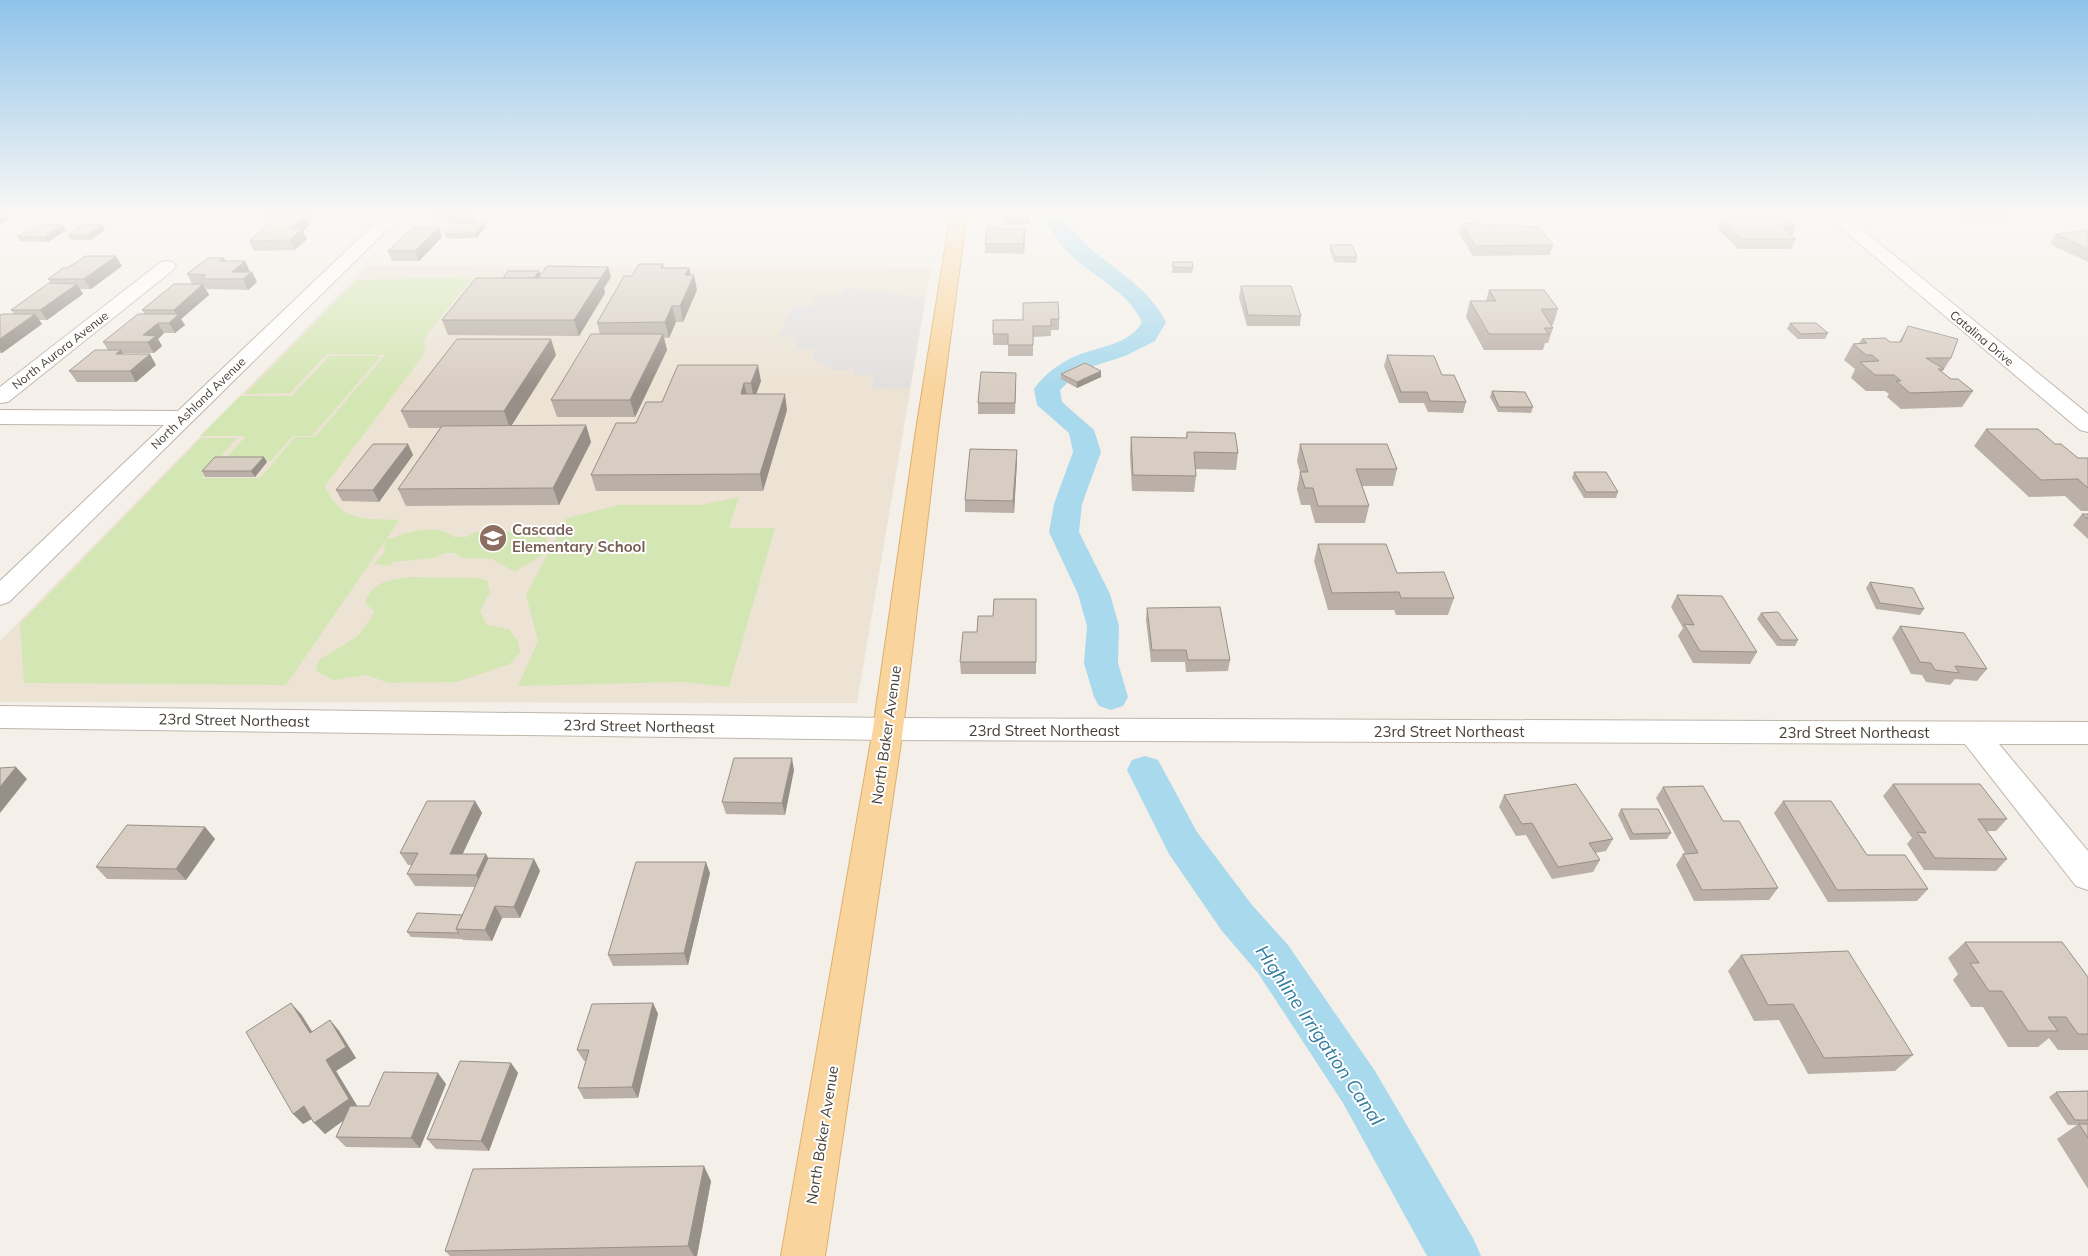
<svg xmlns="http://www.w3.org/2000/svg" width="2088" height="1256" font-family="Mulish,sans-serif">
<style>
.education{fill:#ece3d4}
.green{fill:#d5e6b5}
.parking{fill:#e2e0de}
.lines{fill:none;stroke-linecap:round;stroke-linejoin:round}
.canal{fill:#a9d9ed;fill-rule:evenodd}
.minor-casing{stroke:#bfb6ac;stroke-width:2}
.major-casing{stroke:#ddb06e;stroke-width:2}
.minor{fill:#fff;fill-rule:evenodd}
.major{fill:#f9d59d;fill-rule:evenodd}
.wall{fill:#bab0a7}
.shaded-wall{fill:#979088}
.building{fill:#d8cdc2;stroke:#979088}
.labels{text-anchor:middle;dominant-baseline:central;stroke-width:4;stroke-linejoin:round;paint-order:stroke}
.far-street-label{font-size:12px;fill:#474038;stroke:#fff}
.education-label{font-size:15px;font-weight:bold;fill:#785e54;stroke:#fff;text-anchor:start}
.street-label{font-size:15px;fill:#474038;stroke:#fff}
.near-water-label{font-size:19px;font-style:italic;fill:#327c9e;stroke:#fff}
</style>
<rect width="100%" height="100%" fill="#f4efe9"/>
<!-- education -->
<polygon class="education" points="367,266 931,267 857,703 0,702 0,641"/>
<!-- green -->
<g class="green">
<path d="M473,277L428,333L424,341L425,353L325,486C342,523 363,518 399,520L386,540C405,533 436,522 454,537H466L476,532H538L546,537L549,551L515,572L492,559L462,558L455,553H445L433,558L393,562L390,566L374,564L384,553L385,541L286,685L24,683L20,624L201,438H237L202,478H260L295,437H315L385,355L327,354L290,393L245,394L357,280Z"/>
<polygon points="329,356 381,356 312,436 293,436 271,461 223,461 246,436 200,436 240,396 292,396"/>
<polygon points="739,497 729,528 775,528 729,687 684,682 518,686 538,641 526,595 567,518 618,505 701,505"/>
<path d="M410,577L476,578L487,580L490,592L480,611L487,625L509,629L518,641L520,652L510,664L457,682L388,683L367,675L333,680L316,671L319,660L358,636L375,612L365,603C373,580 388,581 410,577Z"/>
</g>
<!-- parking -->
<polygon class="parking" points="845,287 925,298 910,389 872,388 874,375 854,375 854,369 835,370 812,359 815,349 795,349 797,337 778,338 792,306 811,306 816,295 842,294"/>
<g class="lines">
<!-- canal -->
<g class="canal">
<path d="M1048,212H1068L1065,220C1093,263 1142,275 1166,322L1155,341L1125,356L1094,366L1069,381L1060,390L1062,402L1094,430L1101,452L1082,504L1079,532L1110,594L1119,626L1118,663L1128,697L1123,706L1111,710L1099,706L1094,697L1084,663L1087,626L1078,594L1049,532L1054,504L1073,452L1069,433L1037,405L1034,389C1044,374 1061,362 1078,355C1099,347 1131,344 1142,322C1127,291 1097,279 1073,257C1061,247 1053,233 1045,220Z"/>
<polygon points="1145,756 1158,760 1197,832 1252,905 1288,945 1375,1071 1473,1238 1481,1256 1427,1256 1343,1103 1258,973 1222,931 1169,854 1127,770 1132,760"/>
</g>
<defs>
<g id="minor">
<polygon points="387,212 405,212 9,602 0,605 0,581 164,425 0,424 0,410 178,411"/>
<polygon points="1822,212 1841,212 2088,414 2088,432 2080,430"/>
<polygon points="2076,212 2088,212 2088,220 2082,219"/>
<polygon points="167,261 173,262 176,266 173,270 8,402 0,403 0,387 161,262"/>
<polygon points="0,706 888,718 2088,722 2088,744 1999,744 2088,851 2088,890 2076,886 1965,744 888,740 0,728"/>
</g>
<polygon id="major" points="951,212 967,212 938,430 903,729 825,1256 781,1256 873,729 916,430"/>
</defs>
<!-- minor casing -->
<use href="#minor" class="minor-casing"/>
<!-- major casing -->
<use href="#major" class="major-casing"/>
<!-- minor -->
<use href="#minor" class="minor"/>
<!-- major -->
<use href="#major" class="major"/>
</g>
<!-- wall -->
<g class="wall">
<polygon points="258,212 318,212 313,217 307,217 310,225 303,231 307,239 295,250 254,251 249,241 276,218 260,218"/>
<polygon points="429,212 480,212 471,223 432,223 429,213"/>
<polygon points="1004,212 1029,212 1030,224 1004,225"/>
<polygon points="1953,212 2012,212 2007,221 1967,221"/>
<polygon points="1751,213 1796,227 1792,236 1796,239 1791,249 1738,249 1716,227 1720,218 1749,218"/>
<polygon points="1461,223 1553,245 1550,255 1473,256 1459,233"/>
<polygon points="63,225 66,230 48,242 20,241 17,236"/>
<polygon points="439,227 442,237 419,261 392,261 388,251"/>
<polygon points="485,227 477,238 447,239 445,234"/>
<polygon points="105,230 91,240 71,240 68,235"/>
<polygon points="2088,230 2088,262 2050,244 2056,234"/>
<polygon points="1025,239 1024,254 985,253 985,244"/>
<polygon points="1330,245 1357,257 1356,263 1334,262 1330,250"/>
<polygon points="224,258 226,261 245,261 250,272 252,272 257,282 248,290 207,289 204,285 209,295 181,319 185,325 175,333 164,333 158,339 162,346 154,353 122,353 123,354 156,365 136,382 77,382 69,371 108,350 103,342 145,314 142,310 192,284 187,274"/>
<polygon points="1173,262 1193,268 1192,273 1172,273"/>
<polygon points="663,264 664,268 690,275 697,290 683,322 676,322 669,338 664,338 667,350 635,417 557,417 551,400 600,334 597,323 632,276"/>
<polygon points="122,266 91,289 80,289 83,294 47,320 39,320 42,324 2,353 0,353 0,315 14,314 11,310 51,283 48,279"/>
<polygon points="608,267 611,277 604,288 605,293 579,336 448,335 442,320 503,278 540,275"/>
<polygon points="1241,286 1301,316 1300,326 1247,326 1239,297"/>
<polygon points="1489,290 1558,309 1553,325 1551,325 1553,328 1548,343 1545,343 1543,350 1484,350 1466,317 1470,301 1486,301"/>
<polygon points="1059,319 1059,330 1051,330 1051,336 1033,337 1033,356 1008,356 1008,345 993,345 993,320"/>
<polygon points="1790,323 1828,333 1825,339 1798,339 1787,329"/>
<polygon points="1908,326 1951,358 1942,372 1951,379 1973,391 1962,407 1901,409 1887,397 1889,394 1885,391 1866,391 1851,378 1855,369 1844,360 1853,344 1859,343 1862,339 1890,342 1899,342"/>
<polygon points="556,355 511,426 586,425 591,442 559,505 406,506 398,489 440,428 409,428 401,411"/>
<polygon points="1387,355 1466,402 1463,413 1428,412 1424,403 1399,403 1384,366"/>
<polygon points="678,365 761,381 756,394 787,410 763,491 596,491 591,475 662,402"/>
<polygon points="1101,371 1101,377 1077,388 1061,379 1061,374"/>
<polygon points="1016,384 1015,414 978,414 978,403"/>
<polygon points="1492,391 1533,407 1531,413 1498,412 1490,397"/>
<polygon points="1986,429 2055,444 2078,458 2088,458 2088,511 2081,511 2065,496 2029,497 1974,446"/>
<polygon points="1187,432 1238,453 1236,470 1196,469 1196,476 1194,492 1132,491 1130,454 1131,437 1186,438"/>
<polygon points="408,444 413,455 379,502 342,501 336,490"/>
<polygon points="1300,444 1397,469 1393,486 1362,486 1369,506 1365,523 1315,523 1310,505 1301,505 1297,489 1300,472 1297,461"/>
<polygon points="1017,450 1017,461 1014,513 965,512 965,500"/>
<polygon points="267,462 255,477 205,477 202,471"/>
<polygon points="1574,472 1618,492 1616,498 1584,498 1572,478"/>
<polygon points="2082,514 2088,514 2088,539 2073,525"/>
<polygon points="1318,544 1397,573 1454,598 1448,615 1396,615 1394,610 1328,610 1314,561"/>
<polygon points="1870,582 1924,609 1920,615 1876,609 1866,588"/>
<polygon points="1677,595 1757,652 1750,664 1693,663 1678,636 1683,628 1671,607"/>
<polygon points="1036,599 1036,674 961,674 960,662 977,632"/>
<polygon points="1147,608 1230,660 1228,671 1186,672 1185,662 1151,662 1146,620"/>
<polygon points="1761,613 1798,640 1795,646 1777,646 1757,619"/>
<polygon points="1900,626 1987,669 1977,681 1955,679 1950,685 1926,682 1922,675 1911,674 1892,638"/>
<polygon points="794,770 785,815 726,814 722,802"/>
<polygon points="1893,784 2007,819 1996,831 1987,831 2007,859 1996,871 1924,870 1907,844 1912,838 1883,796"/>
<polygon points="1663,787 1723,821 1778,888 1769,900 1694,901 1676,865 1683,854 1685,853 1656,798"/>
<polygon points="1504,795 1613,839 1606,851 1595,853 1600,860 1593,872 1552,879 1526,835 1516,836 1499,807"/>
<polygon points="475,801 482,813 462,854 486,854 488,858 534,859 540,871 520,918 502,918 492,941 463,940 462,939 411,937 407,932 462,915 475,887 415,886 407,874 412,865 408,865 400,853"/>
<polygon points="1783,801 1867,855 1928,889 1917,901 1828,902 1774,813"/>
<polygon points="1621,809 1671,833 1667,839 1630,840 1618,815"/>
<polygon points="205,827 215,839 186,880 107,879 96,867"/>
<polygon points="710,873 688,965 613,966 608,955"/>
<polygon points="1965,942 2088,977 2088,1050 2058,1050 2049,1038 2038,1047 2008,1047 1983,1007 1971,1007 1953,980 1958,974 1948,958"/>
<polygon points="1741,955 1913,1055 1895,1071 1808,1074 1779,1020 1754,1021 1728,971"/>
<polygon points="653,1003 658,1014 638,1098 584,1099 578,1088 586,1061 584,1061 577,1050"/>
<polygon points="301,1014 312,1032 330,1020 339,1031 356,1058 336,1071 357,1106 369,1106 446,1084 420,1148 346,1147 336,1137 344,1120 325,1134 312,1119 303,1124"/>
<polygon points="511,1063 518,1073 489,1151 436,1149 427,1139"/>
<polygon points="2088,1091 2088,1189 2057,1139 2077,1125 2068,1125 2049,1097 2056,1092"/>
<polygon points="711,1181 697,1256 450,1256 445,1251"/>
</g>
<!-- shaded-wall -->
<g class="shaded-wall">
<polygon points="0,212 11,212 14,216 0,225"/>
<polygon points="310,212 318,212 313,217"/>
<polygon points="468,212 480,212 471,223 467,213"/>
<polygon points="306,215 310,225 303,231 307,239 295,250 290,240 290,229"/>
<polygon points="484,223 485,227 477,238 475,233"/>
<polygon points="63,225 66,230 48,242 45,237"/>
<polygon points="102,225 105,230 91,240 88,235"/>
<polygon points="439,227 442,237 419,261 415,251"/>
<polygon points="1025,229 1025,239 1024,254 1023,244"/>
<polygon points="116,256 122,266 91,289 84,279"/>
<polygon points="245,261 250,272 232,272"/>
<polygon points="608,267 611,277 604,288 605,293 579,336 574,320"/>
<polygon points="689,268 692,280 694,275 697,290 683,322 680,306 685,275"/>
<polygon points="539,271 541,276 530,284"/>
<polygon points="252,272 257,282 248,290 243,279"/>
<polygon points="77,284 83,294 47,320 40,310"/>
<polygon points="203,284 209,295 181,319 185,325 175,333 169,323 177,316 174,310"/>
<polygon points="672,306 676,322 669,338 665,322"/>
<polygon points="35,314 42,324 2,353 0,350 0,339"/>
<polygon points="158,323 164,333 158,339 162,346 154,353 143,335"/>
<polygon points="663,334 667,350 635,417 630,400"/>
<polygon points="551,339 556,355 510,428 504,411"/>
<polygon points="121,350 127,361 116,354"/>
<polygon points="150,354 156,365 136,382 130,371"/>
<polygon points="758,365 761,381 754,400 751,383"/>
<polygon points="1101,371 1101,377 1077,388 1077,382"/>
<polygon points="744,383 748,400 741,394"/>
<polygon points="785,394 787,410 763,491 760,474"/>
<polygon points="586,425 591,442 559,505 553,488"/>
<polygon points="408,444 413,455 379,502 373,490"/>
<polygon points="1017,450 1017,461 1014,513 1013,501"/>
<polygon points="264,457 267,462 255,477 251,471"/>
<polygon points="792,758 794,770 785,815 782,803"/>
<polygon points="16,767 27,779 0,813 0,787"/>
<polygon points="475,801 482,813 457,866 450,854"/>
<polygon points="205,827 215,839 186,880 176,869"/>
<polygon points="486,854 492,866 483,887 476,875"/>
<polygon points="534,859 540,871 520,918 514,907"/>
<polygon points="706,862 710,873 688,965 684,953"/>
<polygon points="495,906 502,918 492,941 485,930"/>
<polygon points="291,1003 301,1014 320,1044 310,1033"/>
<polygon points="653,1003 658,1014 638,1098 632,1087"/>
<polygon points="330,1020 339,1031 356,1058 336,1071 359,1109 325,1134 314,1123 326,1060"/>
<polygon points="511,1063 518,1073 489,1151 481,1141"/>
<polygon points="438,1073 446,1084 420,1148 411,1138"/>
<polygon points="304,1106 315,1117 303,1124 293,1114"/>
<polygon points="704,1166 711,1181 697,1256 694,1256 688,1246"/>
</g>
<!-- building -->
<g class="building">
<polygon points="429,212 468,212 429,213"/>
<polygon points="1004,212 1029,212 1030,220 1004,220"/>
<polygon points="1751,213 1781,213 1796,227 1782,227 1796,239 1742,239 1720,218 1756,218"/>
<polygon points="278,215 306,215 290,229 302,229 290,240 249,241"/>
<polygon points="454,223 484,223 475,233 445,234"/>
<polygon points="1461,223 1539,227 1553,245 1476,246"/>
<polygon points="39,225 63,225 45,237 17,236"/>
<polygon points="82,225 102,225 88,235 68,235"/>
<polygon points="413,227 439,227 415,251 388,251"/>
<polygon points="987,228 1025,229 1023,244 985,244"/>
<polygon points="2088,230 2088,249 2056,234"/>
<polygon points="1330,245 1352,245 1357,257 1335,257"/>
<polygon points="86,256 116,256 84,279 48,279 63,268 67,268"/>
<polygon points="208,258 224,258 220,261 245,261 232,272 252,272 243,279 201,279 206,275 187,274"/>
<polygon points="1173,262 1192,262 1193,268 1173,267"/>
<polygon points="639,264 663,264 661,268 689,268 685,275 694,275 680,306 672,306 665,322 597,323 624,276 632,276"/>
<polygon points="547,266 608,267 600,279 601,278 538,278"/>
<polygon points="508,271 539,271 534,278 503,278"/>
<polygon points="476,278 601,278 574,320 442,320"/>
<polygon points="49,283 77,284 40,310 11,310"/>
<polygon points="174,284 203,284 174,310 142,310"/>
<polygon points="1241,286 1291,286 1301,316 1248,315"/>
<polygon points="1489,290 1544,290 1558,309 1541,309 1553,328 1544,328 1549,334 1489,334 1470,301 1496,301"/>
<polygon points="1058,302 1059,319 1051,319 1051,326 1033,326 1033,345 1008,345 1008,334 993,334 993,320 1023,320 1023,303"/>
<polygon points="3,314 35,314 0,339 0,315"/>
<polygon points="138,314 179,314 169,323 158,323 143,335 156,336 148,342 103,342"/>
<polygon points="1790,323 1816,323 1828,333 1801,334"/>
<polygon points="1908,326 1958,339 1951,358 1926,358 1944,369 1938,369 1951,379 1958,379 1973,391 1910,393 1896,381 1901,381 1894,375 1875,375 1860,362 1879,361 1872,355 1866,355 1853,344 1867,343 1862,339 1885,338 1890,342 1901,342"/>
<polygon points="591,334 663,334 630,400 551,400"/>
<polygon points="457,339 551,339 504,411 401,411"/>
<polygon points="95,350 121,350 116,354 150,354 130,371 69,371"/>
<polygon points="1387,355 1434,356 1442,375 1454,375 1466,402 1430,401 1427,392 1401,392"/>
<polygon points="1085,363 1101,371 1077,382 1061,374"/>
<polygon points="678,365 758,365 751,383 744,383 741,394 785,394 760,474 591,475 616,423 636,423 646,402 662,402"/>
<polygon points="981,372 1016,373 1015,403 978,403"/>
<polygon points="1492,391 1525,392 1533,407 1499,407"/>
<polygon points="586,425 553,488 398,489 442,426"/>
<polygon points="1986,429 2038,429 2055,444 2061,444 2078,458 2088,458 2088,488 2078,479 2041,480"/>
<polygon points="1187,432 1235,433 1238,453 1194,452 1196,476 1133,475 1131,437 1187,438"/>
<polygon points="373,444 408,444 373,490 336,490"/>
<polygon points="1300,444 1387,444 1397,469 1356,469 1369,506 1318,506 1313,488 1305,488 1300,472 1308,472"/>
<polygon points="970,449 1017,450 1013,501 965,500"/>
<polygon points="215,457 264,457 251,471 202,471"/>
<polygon points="1574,472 1606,472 1618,492 1586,492"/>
<polygon points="2082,514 2088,514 2088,519"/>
<polygon points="1318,544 1386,544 1397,573 1444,572 1454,598 1401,598 1399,592 1332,593"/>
<polygon points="1870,582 1913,588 1924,609 1880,603"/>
<polygon points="1677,595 1722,596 1757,652 1700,651 1684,624 1694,625"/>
<polygon points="994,599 1036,599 1036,662 960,662 963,632 977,632 978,616 993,616"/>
<polygon points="1220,607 1230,660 1188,660 1186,650 1152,650 1147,608"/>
<polygon points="1778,612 1798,640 1781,640 1761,613"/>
<polygon points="1900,626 1964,633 1987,669 1955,666 1959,673 1935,670 1931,663 1920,662"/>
<polygon points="734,758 792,758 782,803 722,802"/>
<polygon points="16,767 0,787 0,768"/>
<polygon points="1576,784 1613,839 1589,843 1600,860 1558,867 1532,823 1522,824 1504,795"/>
<polygon points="1893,784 1980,784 2007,819 1978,819 2007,859 1935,858 1917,832 1926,833"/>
<polygon points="1703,786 1723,821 1739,821 1778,888 1702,890 1683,854 1698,853 1663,787"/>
<polygon points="427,801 475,801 450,854 486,854 476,875 407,874 418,853 400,853"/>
<polygon points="1783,801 1831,801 1867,855 1905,855 1928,889 1837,890"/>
<polygon points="1621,809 1658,809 1671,833 1633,834"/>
<polygon points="127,825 205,827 176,869 96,867"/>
<polygon points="488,858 534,859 514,907 495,906 485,930 456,929"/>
<polygon points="636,862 706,862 684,953 608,955"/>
<polygon points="417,913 462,915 456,929 459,933 407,932"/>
<polygon points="1965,942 2062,942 2088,977 2088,1034 2078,1034 2066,1017 2048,1017 2058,1031 2028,1031 2002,991 1989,991 1970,963 1979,963"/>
<polygon points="1848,951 1913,1055 1824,1058 1793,1004 1768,1005 1741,955"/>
<polygon points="291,1003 310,1033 330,1020 346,1047 326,1060 349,1099 314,1123 304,1106 293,1114 246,1032"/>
<polygon points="653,1003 632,1087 578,1088 589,1050 577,1050 592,1004"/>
<polygon points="460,1061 511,1063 481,1141 427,1139"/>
<polygon points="384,1072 438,1073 411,1138 336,1137 350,1106 369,1106"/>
<polygon points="2088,1091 2088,1120 2075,1120 2056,1092"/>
<polygon points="2079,1124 2088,1124 2088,1138"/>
<polygon points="704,1166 688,1246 445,1251 473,1169"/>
</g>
<!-- sky -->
<linearGradient id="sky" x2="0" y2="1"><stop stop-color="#8fc3ea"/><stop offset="0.55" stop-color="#faf8f5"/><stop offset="1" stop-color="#faf8f5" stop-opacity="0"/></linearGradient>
<rect width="2088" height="388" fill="url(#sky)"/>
<!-- icons -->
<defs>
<symbol id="school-disc" viewBox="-11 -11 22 22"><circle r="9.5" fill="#8d6e63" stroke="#fff"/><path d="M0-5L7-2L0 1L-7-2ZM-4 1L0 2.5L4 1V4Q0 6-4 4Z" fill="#fff"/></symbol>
</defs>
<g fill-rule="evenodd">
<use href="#school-disc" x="477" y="522" width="32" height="32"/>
</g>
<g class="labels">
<!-- far-street labels -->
<g class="far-street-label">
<text transform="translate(1982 338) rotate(40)">Catalina Drive</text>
<text transform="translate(60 350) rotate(-38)">North Aurora Avenue</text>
<text transform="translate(198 403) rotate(-44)">North Ashland Avenue</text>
</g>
<!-- education labels -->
<g class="education-label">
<text x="512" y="529">Cascade<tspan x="512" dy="17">Elementary School</tspan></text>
</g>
<!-- street labels -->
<g class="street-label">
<text transform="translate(234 720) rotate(1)">23rd Street Northeast</text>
<text transform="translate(639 726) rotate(1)">23rd Street Northeast</text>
<text x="1044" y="730">23rd Street Northeast</text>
<text x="1449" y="731">23rd Street Northeast</text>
<text x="1854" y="732">23rd Street Northeast</text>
<text transform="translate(886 735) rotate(-82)">North Baker Avenue</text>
<text transform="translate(822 1135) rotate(-81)">North Baker Avenue</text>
</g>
<!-- near-water labels -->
<g class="near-water-label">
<text transform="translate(1320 1035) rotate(56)">Highline Irrigation Canal</text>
</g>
</g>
</svg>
